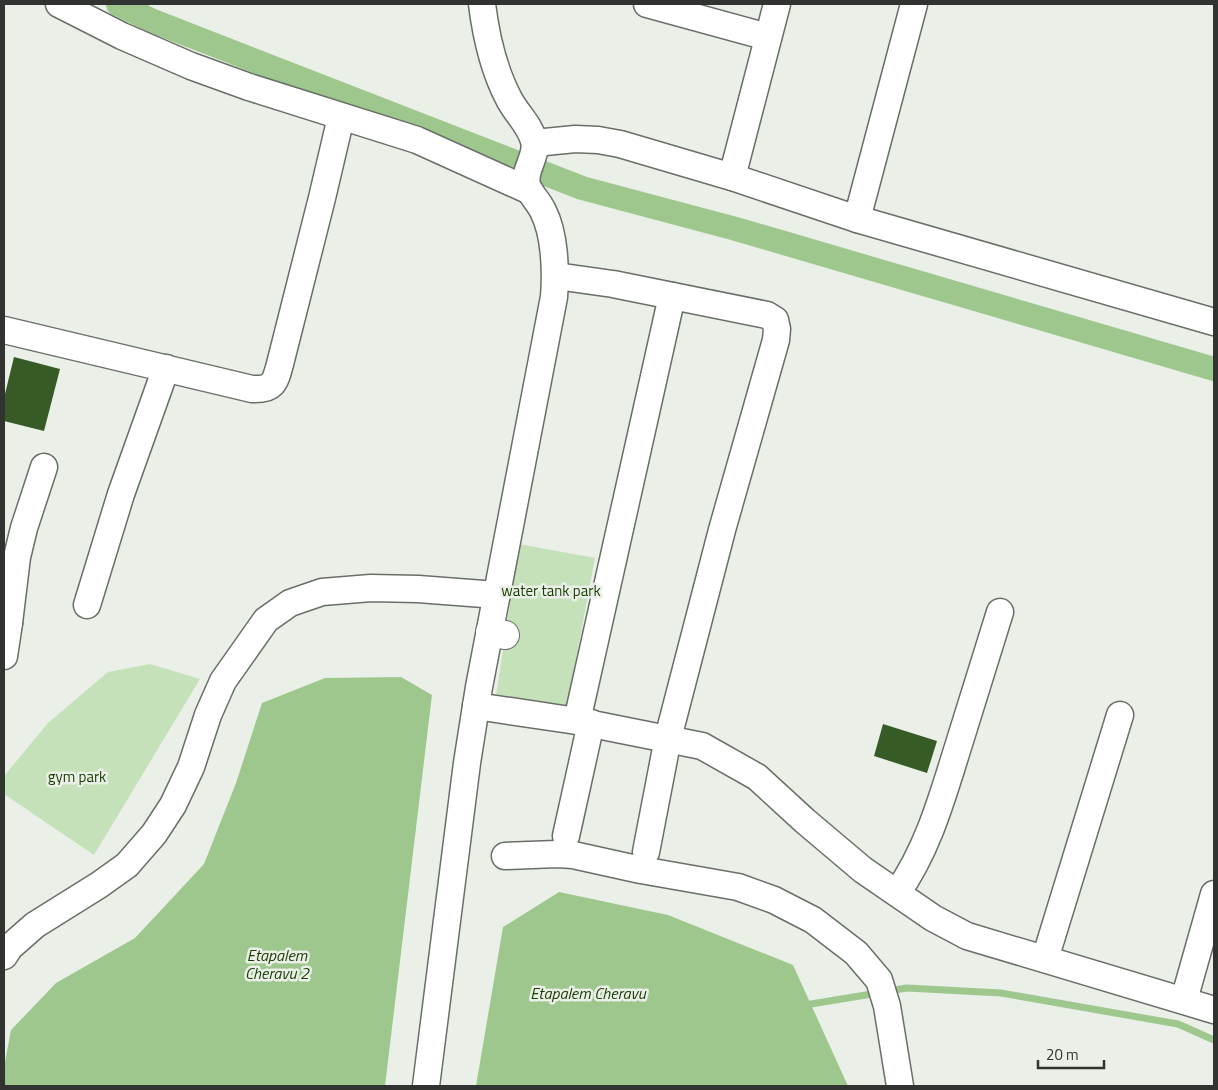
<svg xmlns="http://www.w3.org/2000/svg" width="1218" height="1090" font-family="'Titillium Web',sans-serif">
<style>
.green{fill:#c5e1ba}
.water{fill:#9ec78d}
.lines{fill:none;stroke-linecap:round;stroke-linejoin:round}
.stream{stroke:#9ec78d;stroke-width:7}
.canal{stroke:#9ec78d;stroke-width:24}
.building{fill:#375b27}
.street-casing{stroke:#6a6e68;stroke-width:29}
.secondary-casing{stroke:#6a6e68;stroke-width:30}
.street{stroke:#fff;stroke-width:26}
.secondary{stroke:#fff;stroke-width:28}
.labels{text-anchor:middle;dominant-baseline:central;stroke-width:5;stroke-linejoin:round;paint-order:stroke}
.park-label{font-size:15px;fill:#173e01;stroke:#eaf0e8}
.water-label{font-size:16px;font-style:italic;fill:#173d00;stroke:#eaf0e8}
</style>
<rect width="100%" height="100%" fill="#eaf0e8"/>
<!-- green -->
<g class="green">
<polygon points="519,544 595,558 567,707 496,696"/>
<polygon points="150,664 200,679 94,855 4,794 4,776 48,723 108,672"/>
</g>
<!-- water -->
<g class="water">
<polygon points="401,677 432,695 385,1086 4,1086 4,1067 11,1030 56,983 135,938 204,864 236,783 262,703 325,678"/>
<polygon points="559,892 668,915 793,965 848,1086 476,1086 503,927"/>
</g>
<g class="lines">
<!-- stream -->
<g class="stream">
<polyline points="888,991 907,988 1001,993 1178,1024 1214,1040"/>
<polyline points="811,1004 878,993"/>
</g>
<!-- canal -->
<polyline class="canal" points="118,4 153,21 582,188 736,229 1214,369"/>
</g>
<!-- building -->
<g class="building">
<polygon points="14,357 60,369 44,431 4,421 4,398"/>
<polygon points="883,724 937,741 927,773 874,756"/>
</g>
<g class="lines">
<defs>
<g id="street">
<polyline points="59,4 122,36 191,66 249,87 417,140 530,191"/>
<polyline points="647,4 768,37"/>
<polyline points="535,143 575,139 598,140 620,144 732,177 857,219 1214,322"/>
<polyline points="732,177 777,4"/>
<polyline points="857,219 914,4"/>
<polyline points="556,276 613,284 767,315 775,320 777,329 776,340 722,530 668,738 646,852"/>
<path d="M4,330L252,389C273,390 275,383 280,364L322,198L341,117"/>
<polyline points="87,605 121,494 166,368"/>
<polyline points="4,622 9,623 4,656"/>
<polyline points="9,623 17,557 24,528 44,467"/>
<polyline points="476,706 577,721 702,746 757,777 805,821 863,870 933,918 967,936 1214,1010"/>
<polyline points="577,721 672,296"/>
<polyline points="566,836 591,723"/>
<polyline points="505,856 557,854 573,855 641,870 738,887 774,900 813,920 856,953 879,980 887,1006 900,1086"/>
<path d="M897,893C928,849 942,798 958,747C972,702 986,657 1000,612"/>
<polyline points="4,956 10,947 35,925 99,885 127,865 154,834 173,805 191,767 208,715 223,681 266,620 290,603 322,592 371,588 418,589 497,595"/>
<polyline points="1045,959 1120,715"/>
<polyline points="1184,1000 1214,894"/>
<path d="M426,1086L467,763L479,687L554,297C556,271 555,234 543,211C539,202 530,194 527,185C523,170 538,156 534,141C530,125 516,113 509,99C493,69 486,36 482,4"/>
</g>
<polyline id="secondary" points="490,632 505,635"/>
</defs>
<!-- street casing -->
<use href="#street" class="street-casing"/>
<!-- secondary casing -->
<use href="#secondary" class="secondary-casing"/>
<!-- street -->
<use href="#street" class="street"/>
<!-- secondary -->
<use href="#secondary" class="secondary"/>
</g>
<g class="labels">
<!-- park labels -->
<g class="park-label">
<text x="551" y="590">water tank park</text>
<text x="77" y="776">gym park</text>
</g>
<!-- water labels -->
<g class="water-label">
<text x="277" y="955">Etapalem<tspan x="277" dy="18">Cheravu 2</tspan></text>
<text x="588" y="993">Etapalem Cheravu</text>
</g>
</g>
<!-- border -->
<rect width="1218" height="1090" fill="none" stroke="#313330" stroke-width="10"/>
<!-- scale -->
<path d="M1038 1060v8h66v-8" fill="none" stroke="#313330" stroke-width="2.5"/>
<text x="1046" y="1060" font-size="15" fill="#313330" stroke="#eaf0e8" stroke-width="4" paint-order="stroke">20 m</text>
</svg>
